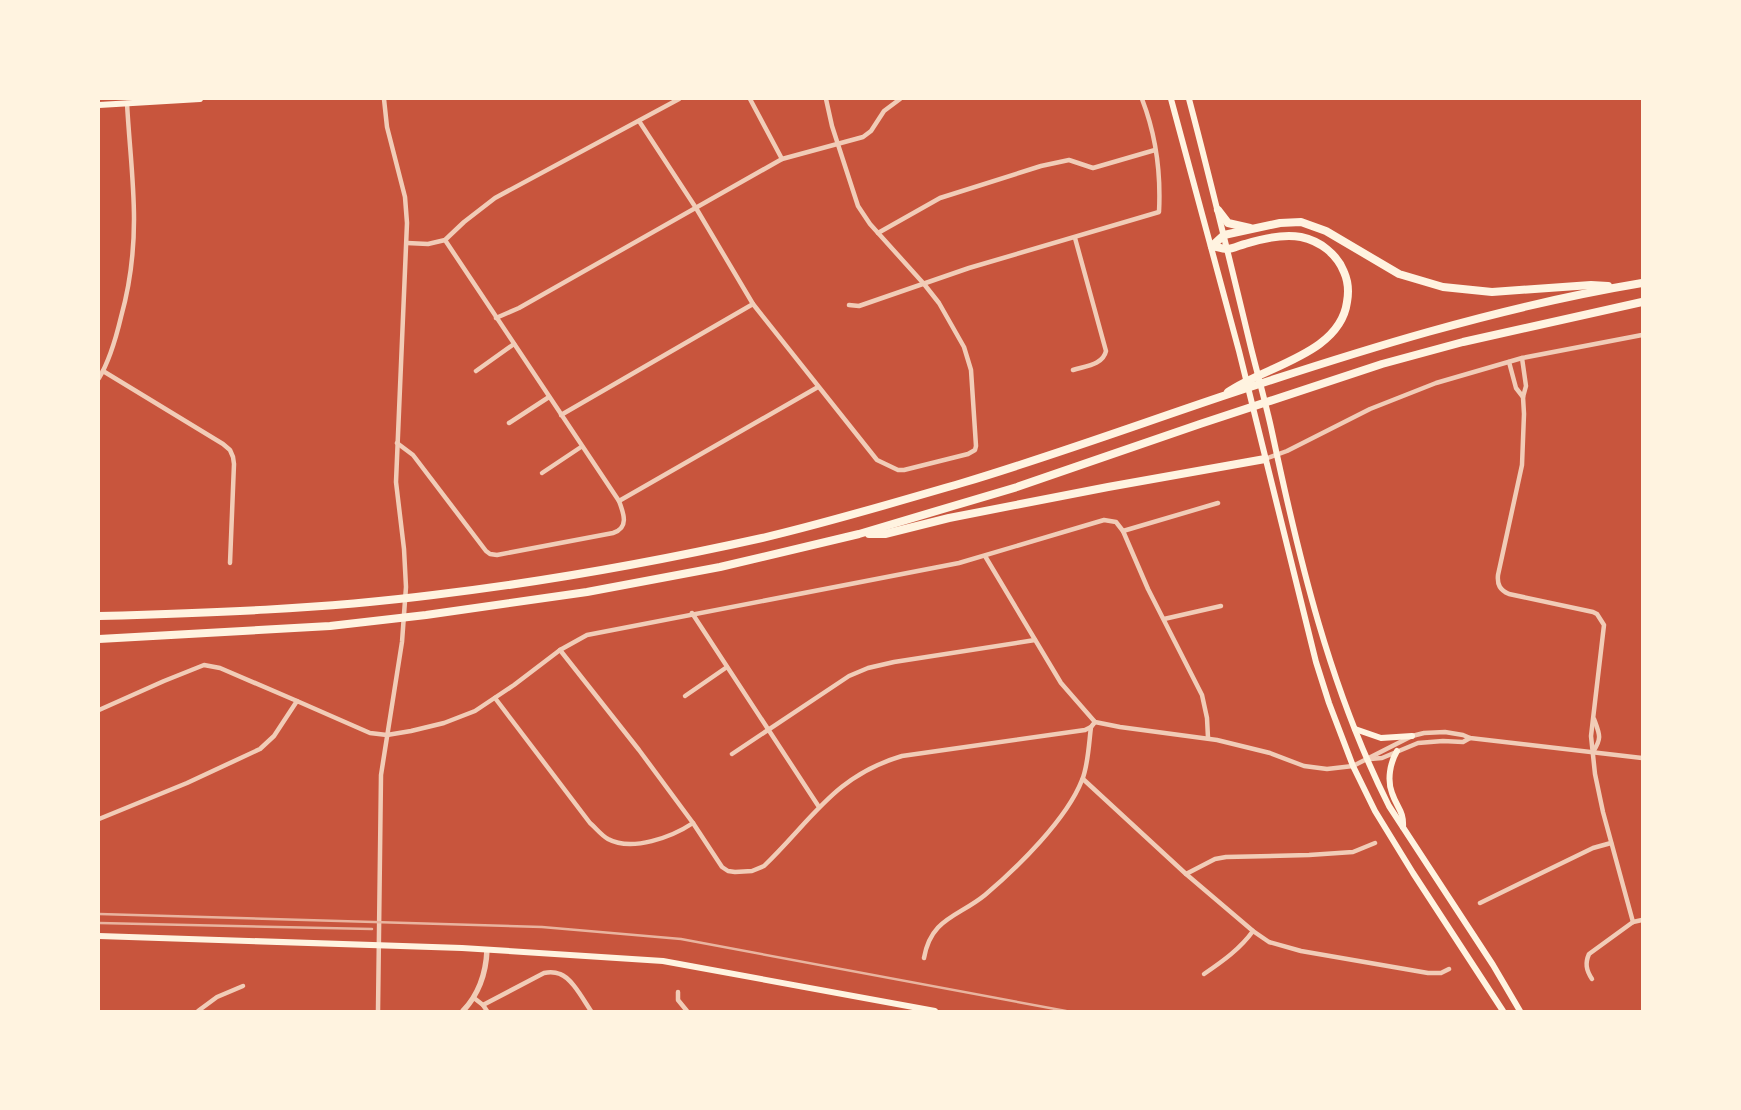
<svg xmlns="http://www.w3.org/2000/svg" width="1741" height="1110" font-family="Georgia,serif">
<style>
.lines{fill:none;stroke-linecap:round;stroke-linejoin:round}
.minor{stroke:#f1ccb7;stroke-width:4.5}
.tertiary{stroke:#f1ccb7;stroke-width:5.5}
.secondary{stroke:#fff3e0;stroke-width:6}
.motorway{stroke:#fff3e0;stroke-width:8}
.rail{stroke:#e9b49f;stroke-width:2.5}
</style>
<rect width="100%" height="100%" fill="#c8553d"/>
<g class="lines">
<!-- minor -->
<g class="minor">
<polyline points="750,99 782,159"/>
<polyline points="639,121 696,208 753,304 877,460 898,470 904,470 968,454 975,450 976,446 971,370 964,347 939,303 924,284 870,224 858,206 832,126 826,99"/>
<polyline points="878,233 940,198 1041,166 1069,160 1093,168 1155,150"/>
<polyline points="407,243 428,244 445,240 464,222 495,198 679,99"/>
<path d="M849,305L859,306L969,268L1159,212C1161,173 1156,135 1142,99"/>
<polyline points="496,318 519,308 782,159 863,137 871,131 884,111 900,99"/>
<path d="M1522,358L1526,386L1523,397L1524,414L1522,465L1498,575C1497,585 1500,590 1509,594L1593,612L1597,614L1604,625L1591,736L1595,774L1603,812L1633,922"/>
<polyline points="1509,362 1516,388 1523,397"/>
<path d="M1073,370C1085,366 1103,365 1106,351L1075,238"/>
<polyline points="103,371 223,444 230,450 233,457 234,464 230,563"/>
<polyline points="476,371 514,344"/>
<path d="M99,378C110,360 116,338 121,317C130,285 134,252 134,219C134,180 129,142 127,103"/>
<polyline points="561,415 753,304"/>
<polyline points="509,423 549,397"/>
<path d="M397,443L413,455L486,551L490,554L497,555L613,533C629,528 624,514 619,501L445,240"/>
<polyline points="1265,459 1287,451 1370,409 1436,383 1522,358 1642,335"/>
<polyline points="542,473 581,447"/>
<polyline points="619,501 818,387"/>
<polyline points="1123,531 1218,503"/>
<polyline points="985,556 1061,683 1095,722 1120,727 1217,740 1270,753 1304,766 1327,769 1353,766 1412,736 1424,733 1445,732 1463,735 1470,738 1642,758"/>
<polyline points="692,613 819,807"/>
<polyline points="1164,619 1221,606"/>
<path d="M560,650L639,750L693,823L722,867L728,871L735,872L752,871L764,866C812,820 834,776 902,756L1085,730L1091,727L1095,722"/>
<polyline points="685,696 727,667"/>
<path d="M495,698L590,823C596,828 601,835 608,839C632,852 672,837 693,823"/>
<polyline points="99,710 164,681 204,665 220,668 297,701"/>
<path d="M1593,752C1602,738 1600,735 1594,719"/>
<polyline points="732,754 849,676 868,668 894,662 1035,640"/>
<polyline points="1370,759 1382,758 1418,743 1443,741 1463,742 1470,738"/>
<polyline points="1083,779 1186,874 1253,931 1269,942 1301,951 1428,973 1441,973 1449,969"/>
<polyline points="99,819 187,783 260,749 274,736 297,701 370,733 387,735 411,731 444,723 475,711 514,685 560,650 587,635 959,563 1104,520 1116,522 1123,531 1148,589 1202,695 1207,718 1208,738"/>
<polyline points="1186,874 1215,859 1226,857 1309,855 1353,852 1375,843"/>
<polyline points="1480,903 1593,848 1611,843"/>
<polyline points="1633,922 1642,920"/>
<path d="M924,958C931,918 958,917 985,895C1017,868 1067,819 1082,780C1088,767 1089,742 1091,727"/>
<path d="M1204,974C1223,961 1240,949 1253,931"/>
<path d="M1592,979C1586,970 1585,963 1589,954L1633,922"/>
<polyline points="678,992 678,1000 687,1011"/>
<polyline points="474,998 483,1005 487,1011"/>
<path d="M483,1005L544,973C549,972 555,972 560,974C572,978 584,1001 591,1011"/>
<polyline points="198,1011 217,997 243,986"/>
<polyline points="378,1011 381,775 402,642 406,587 404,549 396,482 407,223 405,197 387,127 384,99"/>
</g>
<!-- tertiary -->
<path class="tertiary" d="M463,1011C479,994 486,974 487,950"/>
<!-- secondary -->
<g class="secondary">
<polyline points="1171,99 1239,351 1316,662 1329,703 1353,766 1375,811 1413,873 1503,1011"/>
<path d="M1189,99C1211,182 1231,265 1251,348C1258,376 1266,404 1272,432C1299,559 1330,689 1389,806L1493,965L1520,1011"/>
<polyline points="99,105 200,99"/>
<polyline points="1355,729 1381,738 1412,736"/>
<path d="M1397,751C1390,763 1387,780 1392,793C1397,808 1404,811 1403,827"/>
<polyline points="99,936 462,948 663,961 935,1011"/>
</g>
<!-- motorway -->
<g class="motorway">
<polyline points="1218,210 1228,223 1250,228"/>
<polyline points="1212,246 1224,235 1280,223 1301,222 1326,231 1399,274 1443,287 1492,292 1591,285 1608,286"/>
<path d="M1212,246C1217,247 1222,249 1227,249C1233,249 1240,245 1245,244C1264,238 1282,234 1301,237C1320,241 1337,254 1344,272C1348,281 1349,291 1347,302C1340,354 1265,366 1228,392"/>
<polyline points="869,534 885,534 949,518 1108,487 1265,459"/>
<path d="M99,616C210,613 322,609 433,595C543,582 654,562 762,538C830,522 896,502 962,483C1049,457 1134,426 1220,397C1358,351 1498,307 1642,283"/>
<polyline points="99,639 330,626 426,615 587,592 720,567 859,534 1017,487 1200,424 1382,364 1463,342 1642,302"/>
</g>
<!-- rail -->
<g class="rail">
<polyline points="99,914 542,927 681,939 1066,1011"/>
<polyline points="99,923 372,929"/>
</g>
</g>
<!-- border -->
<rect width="1741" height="1110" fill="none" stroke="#fff3e0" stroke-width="200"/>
</svg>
